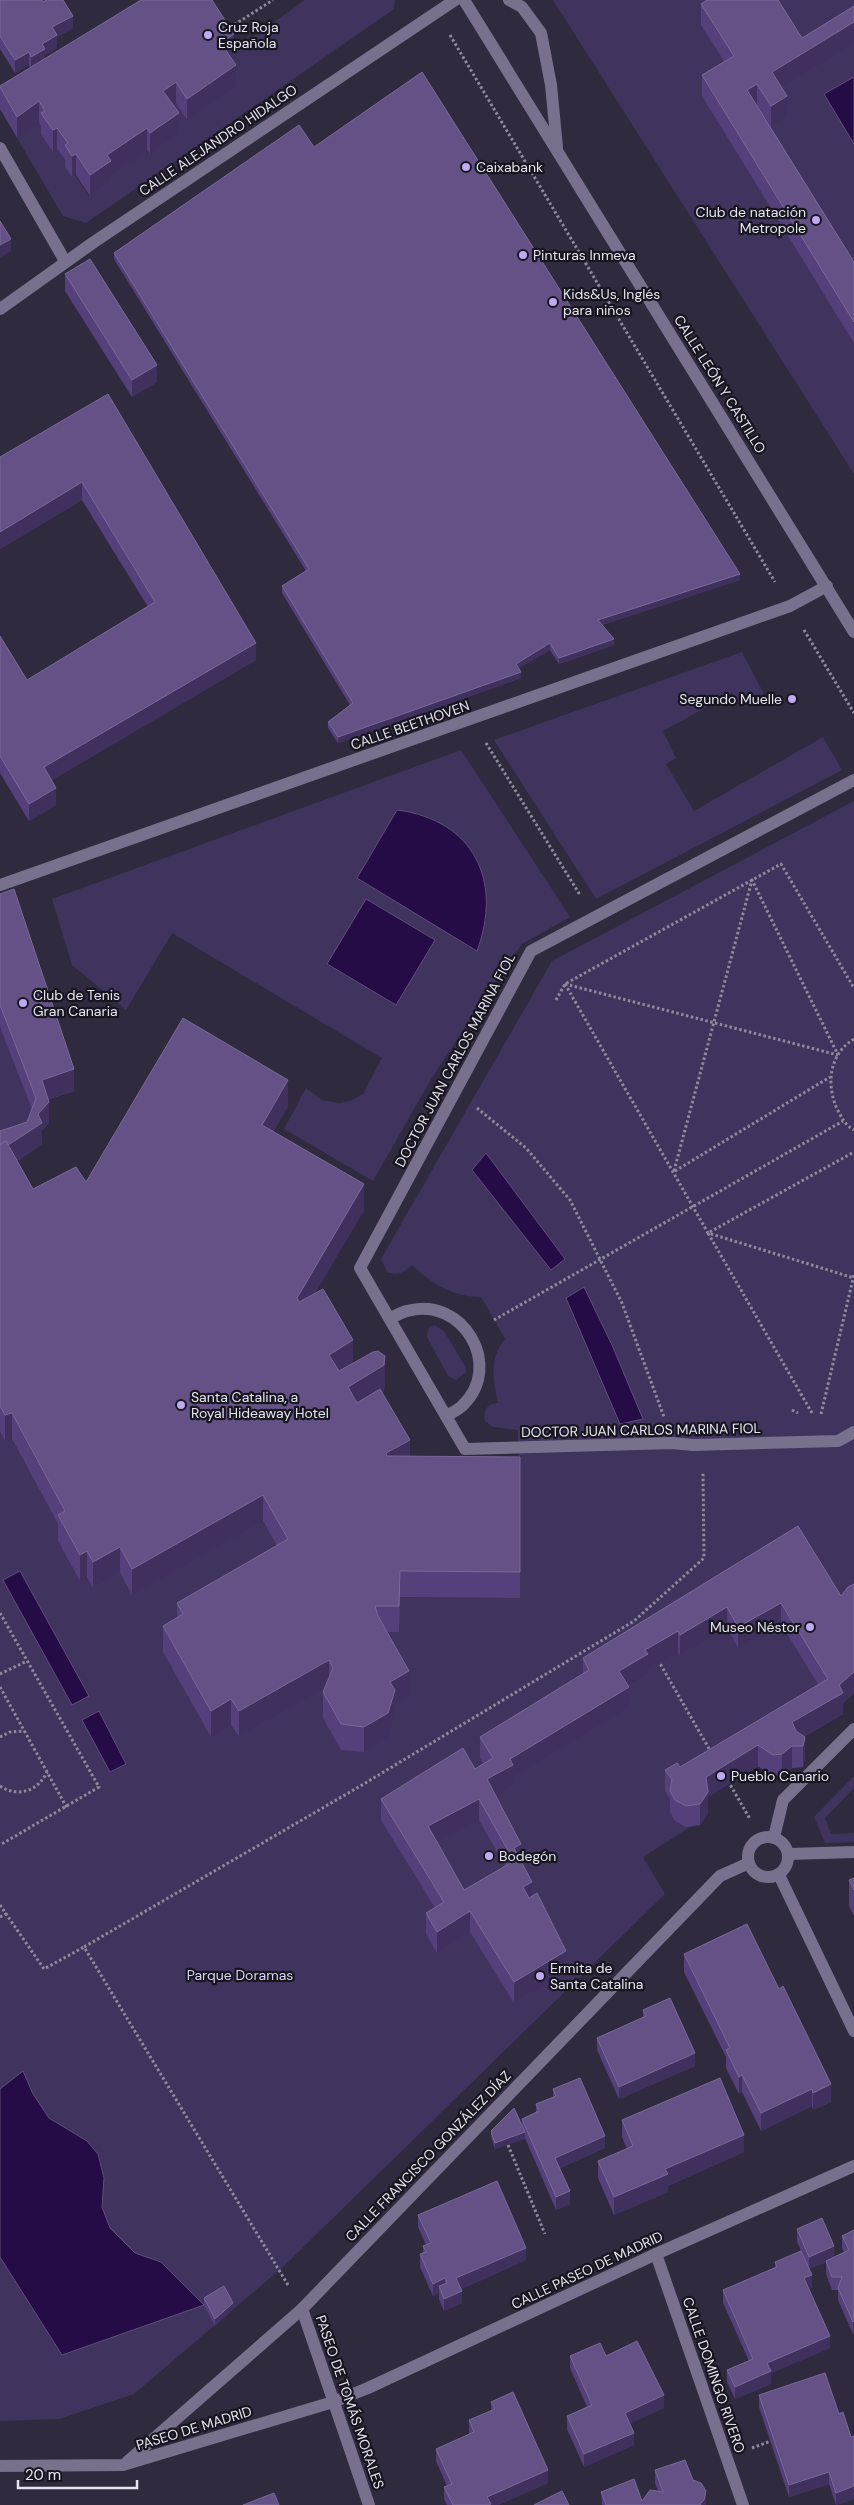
<svg xmlns="http://www.w3.org/2000/svg" width="854" height="2505" font-family="'DM Sans',sans-serif">
<style>
.green{fill:#40335e}
.water{fill:#250c47;stroke:#5f4d7a}
.lines{fill:none;stroke-linecap:round;stroke-linejoin:round}
.path{stroke:#8f8a9b;stroke-width:3;stroke-dasharray:2.5 2.5;stroke-linecap:butt}
.minor{stroke:#78708d;stroke-width:12}
.wall{fill:#54407a;fill-rule:evenodd}
.shaded-wall{fill:#3f305d}
.building{fill:#645287;stroke:#786998;fill-rule:evenodd}
.poi-dot{fill:#bfa9f4;stroke:#17151e;stroke-width:2}
.labels{text-anchor:middle;dominant-baseline:central;stroke-width:4.5;stroke-linejoin:round;paint-order:stroke}
.poi-label{font-size:14px;fill:#e7e4f2;stroke:#17151e;text-anchor:start}
.street-label{font-size:14px;fill:#e7e4f2;stroke:#17151e}
.park-label{font-size:14px;fill:#dbd1f7;stroke:#17151e}
</style>
<rect width="100%" height="100%" fill="#302a3e"/>
<!-- green -->
<g class="green">
<polygon points="305,0 395,0 394,9 86,223 63,216 17,138 39,123 45,132 53,151 57,149 89,196 107,177 147,150 149,154 163,112 176,103 187,120 236,87 221,64 232,52"/>
<polygon points="553,0 854,0 854,474 835,444"/>
<polygon points="742,652 764,694 741,706 732,693 663,731 676,758 666,764 694,811 823,737 842,770 596,899 494,740"/>
<polygon points="461,750 570,917 522,944 487,993 430,1081 373,1181 284,1129 306,1088 322,1100 339,1103 350,1101 363,1094 382,1058 172,933 126,1010 72,965 52,899"/>
<path d="M854,801V1693L840,1706L843,1714L793,1743L805,1758L803,1767L792,1768L782,1775L773,1776L758,1766L706,1798L708,1813L700,1825L690,1827L643,1857L665,1894L284,2266L134,2394L59,2419L0,2421V1432L5,1441L12,1439L65,1537L81,1581L87,1577L120,1573L132,1595L263,1521L288,1565L231,1725L238,1736L329,1686L378,1642L400,1597L520,1598L518,1430L493,1427L485,1421C483,1410 487,1404 498,1403C493,1381 489,1358 505,1339L481,1297C453,1297 432,1284 412,1265C403,1273 398,1276 387,1272L381,1259L552,961Z"/>
<polygon points="14,911 75,1091 43,1101 49,1123 0,1171 0,915"/>
<polygon points="434,1325 444,1331 466,1368 466,1372 456,1380 448,1376 427,1337 428,1329"/>
<polygon points="854,1776 854,1788 825,1818 831,1834 854,1833 854,1842 825,1843 814,1817"/>
</g>
<!-- water -->
<g class="water">
<polygon points="854,77 854,144 824,94"/>
<path d="M397,810C474,820 503,881 477,951L357,878Z"/>
<polygon points="366,899 435,940 396,1005 327,964"/>
<polygon points="486,1153 565,1259 551,1270 472,1170"/>
<polygon points="584,1287 612,1345 643,1419 620,1424 566,1298"/>
<polygon points="20,1571 89,1696 72,1705 3,1580"/>
<polygon points="99,1711 126,1764 110,1772 82,1720"/>
<polygon points="23,2071 33,2094 49,2118 87,2141 98,2154 104,2178 102,2207 110,2228 135,2253 161,2262 204,2305 62,2355 0,2257 0,2089"/>
</g>
<g class="lines">
<!-- path -->
<g class="path">
<polyline points="226,30 273,0"/>
<polyline points="450,35 775,582"/>
<polyline points="804,630 854,713"/>
<polyline points="486,743 580,895"/>
<polyline points="565,984 708,1233 854,1278"/>
<polyline points="565,984 838,1055"/>
<polyline points="556,1000 565,984 781,864 854,988"/>
<path d="M854,1039C829,1054 826,1084 837,1109C842,1118 845,1125 854,1130"/>
<polyline points="477,1108 526,1148 570,1200 622,1303 664,1417"/>
<polyline points="674,1171 752,880 838,1055"/>
<polyline points="675,1171 830,1077"/>
<polyline points="494,1320 843,1121"/>
<polyline points="792,1410 798,1413"/>
<polyline points="812,1413 708,1233 854,1152"/>
<polyline points="821,1414 854,1275"/>
<polyline points="0,1613 99,1787 0,1845"/>
<polyline points="658,1660 711,1752"/>
<polyline points="0,1674 27,1661"/>
<polyline points="0,1687 67,1808"/>
<polyline points="0,1737 10,1732 24,1731"/>
<polyline points="728,1781 750,1819"/>
<path d="M0,1786C18,1798 38,1791 47,1772"/>
<polyline points="0,1905 44,1969 84,1947"/>
<polyline points="0,1917 8,1913"/>
<polyline points="508,2145 545,2234"/>
<polyline points="288,2285 84,1947 362,1785 634,1621 704,1558 703,1472"/>
<polyline points="752,2448 771,2441"/>
</g>
<!-- minor -->
<g class="minor">
<polyline points="464,0 854,632"/>
<polyline points="509,0 522,7 541,33 551,85 557,147"/>
<polyline points="0,148 65,261"/>
<polyline points="0,309 94,242 455,0"/>
<polyline points="854,780 531,951 360,1268 465,1449 672,1443 693,1445 838,1441 854,1432"/>
<polyline points="0,885 790,606 827,586"/>
<path d="M390,1319C395,1316 401,1312 407,1311C462,1295 505,1366 462,1406C458,1410 451,1413 446,1416"/>
<circle cx="768" cy="1857" r="20"/>
<polyline points="774,1837 783,1800 854,1729"/>
<polyline points="789,1854 854,1852"/>
<polyline points="779,1875 854,2031"/>
<polyline points="656,2254 743,2505"/>
<polyline points="302,2309 369,2505"/>
<polyline points="127,2462 302,2309 720,1876 749,1863"/>
<polyline points="0,2466 123,2465 333,2402 368,2388 656,2254 854,2166"/>
</g>
</g>
<!-- wall -->
<g class="wall">
<polygon points="0,0 43,2 73,28 57,37 57,48 45,55 45,59 234,56 231,58 236,87 187,120 176,103 173,105 179,134 150,154 147,150 111,174 111,182 90,196 76,175 72,177 65,167 65,160 57,149 53,152 41,134 41,126 39,123 17,138 0,109 0,86 30,68 29,65 15,73 0,49"/>
<polygon points="701,4 782,87 787,117 771,127 757,105 854,262 854,343 702,96 702,75 724,61 701,25"/>
<polygon points="314,147 740,580 602,625 614,645 559,664 550,650 519,668 521,678 338,743 328,728 328,722 350,705 282,593 282,586 306,571 114,259 114,253"/>
<polygon points="65,274 157,382 132,397 65,291"/>
<polygon points="108,394 256,660 52,780 56,805 29,821 0,773 0,636 27,680 148,607 82,500 0,549"/>
<polygon points="0,894 74,1091 49,1099 49,1123 42,1130 42,1144 17,1161 33,1189 86,1182 288,1106 273,1132 364,1210 315,1293 353,1363 385,1381 384,1391 382,1393 410,1456 520,1457 520,1598 400,1597 399,1632 387,1632 409,1697 395,1705 395,1716 388,1739 364,1752 341,1750 323,1718 323,1692 325,1688 239,1737 231,1725 211,1737 163,1652 163,1626 177,1618 177,1603 277,1546 263,1521 132,1595 120,1573 93,1588 87,1577 80,1581 58,1541 58,1524 12,1439 5,1441 0,1432 0,1131 27,1122 32,1109 0,1027"/>
<path d="M798,1526L841,1596L854,1584V1693L843,1703V1714L805,1736V1758L803,1767L792,1768L782,1775L773,1776L758,1766L708,1797V1813L700,1825L686,1827L675,1821L670,1812V1798L665,1791V1770L680,1767L818,1684L781,1624L738,1648L727,1628L680,1656L678,1652L648,1669V1675L628,1687L629,1708L513,1778V1786L495,1795L521,1861L532,1897L566,1972L514,2003L470,1932L437,1953L426,1934V1913L435,1908L381,1820V1799L475,1769L484,1764L480,1758V1737L583,1674V1658ZM479,1820L505,1866L464,1890L437,1843Z"/>
<polygon points="854,1878 854,1916 849,1906 849,1880"/>
<polygon points="684,1954 831,2102 813,2110 812,2106 761,2131 742,2092 739,2094 726,2068 726,2057 684,1972"/>
<polygon points="643,2010 695,2066 619,2099 597,2050 597,2038 643,2018"/>
<polygon points="553,2089 605,2148 560,2168 570,2204 556,2210 525,2138 495,2149 491,2137 491,2131 522,2125 522,2119 536,2112 536,2104 553,2097"/>
<polygon points="622,2120 744,2152 668,2186 668,2192 614,2215 598,2178 598,2161 627,2149 622,2137"/>
<polygon points="418,2215 526,2260 461,2289 462,2303 444,2311 439,2299 439,2293 433,2296 420,2267 420,2254 423,2253 423,2246 426,2245 418,2227"/>
<polygon points="797,2229 834,2257 844,2252 842,2248 842,2236 854,2230 853,2334 838,2300 838,2290 832,2290 826,2274 826,2262 809,2269 797,2242"/>
<polygon points="775,2262 812,2287 809,2288 830,2348 771,2373 771,2384 735,2399 727,2382 727,2370 749,2361 723,2303 723,2290 775,2267"/>
<polygon points="204,2298 233,2309 215,2326 204,2305"/>
<polygon points="570,2356 606,2356 664,2408 630,2423 634,2445 584,2467 567,2429 567,2416 587,2407 570,2368"/>
<polygon points="759,2395 839,2414 851,2437 854,2436 854,2499 836,2505 829,2484 789,2497 759,2407"/>
<polygon points="491,2402 548,2483 498,2505 447,2505 444,2499 444,2487 447,2486 436,2461 436,2449 469,2434 469,2420 491,2411"/>
<polygon points="655,2470 693,2480 706,2504 706,2505 602,2505 601,2492 642,2501 658,2491 655,2483"/>
</g>
<!-- shaded-wall -->
<g class="shaded-wall">
<polygon points="73,16 73,28 57,37 57,48 45,55 45,62 31,69 31,57 42,44 52,27"/>
<polygon points="854,22 854,43 772,93 772,72"/>
<polygon points="234,34 234,56 221,64 221,43"/>
<polygon points="29,52 29,65 15,73 15,60"/>
<polygon points="236,65 236,87 187,120 187,99"/>
<polygon points="176,82 176,103 163,112 163,91"/>
<polygon points="757,84 757,105 747,90"/>
<polygon points="787,96 787,117 771,127 771,106"/>
<polygon points="39,101 39,123 17,138 17,117"/>
<polygon points="179,113 179,134 150,154 150,133"/>
<polygon points="57,128 57,149 53,152 53,130"/>
<polygon points="147,128 147,150 111,174 111,182 90,196 90,175 107,155"/>
<polygon points="76,154 76,175 72,177 72,156"/>
<polygon points="11,239 11,251 0,258 0,245"/>
<polygon points="157,365 157,382 132,397 132,380"/>
<polygon points="82,482 82,500 0,549 0,532"/>
<polygon points="740,574 740,580 598,626 598,620"/>
<polygon points="614,639 614,645 559,664 559,658"/>
<polygon points="256,643 256,660 44,785 44,767"/>
<polygon points="550,643 550,650 516,670 516,664"/>
<polygon points="521,672 521,678 338,743 338,737"/>
<polygon points="56,788 56,805 29,821 29,804"/>
<polygon points="74,1069 74,1091 42,1101 42,1080"/>
<polygon points="288,1080 288,1106 262,1151 262,1125"/>
<polygon points="49,1102 49,1123 42,1130 42,1144 0,1171 0,1150"/>
<polygon points="364,1184 364,1210 297,1324 297,1298"/>
<polygon points="353,1340 353,1366 329,1381 329,1355"/>
<polygon points="385,1356 385,1381 384,1391 348,1413 348,1387"/>
<polygon points="12,1413 12,1439 5,1441 5,1415"/>
<polygon points="410,1440 410,1466 386,1479 386,1453"/>
<polygon points="263,1495 263,1521 132,1595 132,1569"/>
<polygon points="120,1547 120,1573 93,1588 93,1562"/>
<polygon points="87,1551 87,1577 80,1581 80,1555"/>
<polygon points="781,1603 781,1624 738,1648 738,1627"/>
<polygon points="727,1607 727,1628 680,1656 680,1635"/>
<polygon points="678,1631 678,1652 648,1669 648,1675 619,1692 619,1671 645,1650"/>
<polygon points="329,1660 329,1686 239,1737 239,1711"/>
<polygon points="409,1671 409,1697 395,1705 395,1716 388,1739 364,1752 364,1727 390,1682"/>
<polygon points="854,1672 854,1693 843,1703 843,1714 792,1743 792,1722"/>
<polygon points="629,1687 629,1708 513,1778 513,1786 487,1800 487,1779 510,1759"/>
<polygon points="231,1699 231,1725 211,1737 211,1711"/>
<polygon points="805,1737 805,1758 803,1767 803,1746"/>
<polygon points="758,1745 758,1766 708,1797 708,1813 700,1825 700,1804 706,1777"/>
<polygon points="792,1746 792,1768 782,1775 782,1754"/>
<polygon points="479,1799 479,1820 428,1848 428,1826"/>
<polygon points="521,1844 521,1865 514,1848"/>
<polygon points="532,1882 532,1904 523,1887"/>
<polygon points="470,1911 470,1932 437,1953 437,1932"/>
<polygon points="566,1951 566,1972 514,2003 514,1982"/>
<polygon points="695,2053 695,2066 619,2099 619,2087"/>
<polygon points="742,2075 742,2092 739,2094 739,2077"/>
<polygon points="831,2084 831,2102 813,2110 813,2093"/>
<polygon points="812,2089 812,2106 761,2131 761,2113"/>
<polygon points="525,2132 525,2139 495,2149 495,2143"/>
<polygon points="744,2135 744,2152 668,2186 668,2192 614,2215 614,2197 665,2169"/>
<polygon points="605,2136 605,2148 555,2170 555,2158"/>
<polygon points="570,2191 570,2204 556,2210 556,2197"/>
<polygon points="834,2246 834,2258 809,2269 809,2257"/>
<polygon points="526,2248 526,2260 456,2291 456,2278"/>
<polygon points="812,2275 812,2287 804,2290 804,2278"/>
<polygon points="445,2278 445,2290 439,2286 439,2293 433,2296 433,2284"/>
<polygon points="462,2291 462,2303 444,2311 444,2299"/>
<polygon points="233,2303 233,2309 215,2326 215,2319"/>
<polygon points="854,2321 854,2334 853,2334 853,2322"/>
<polygon points="830,2336 830,2348 771,2373 771,2384 735,2399 735,2387 767,2363"/>
<polygon points="664,2395 664,2408 625,2426 625,2413"/>
<polygon points="634,2433 634,2445 584,2467 584,2454"/>
<polygon points="548,2470 548,2483 498,2505 487,2505 487,2497"/>
<polygon points="829,2472 829,2484 789,2497 789,2485"/>
<polygon points="854,2486 854,2499 836,2505 836,2493"/>
<polygon points="706,2491 706,2505 700,2505 700,2504"/>
</g>
<!-- building -->
<g class="building">
<polygon points="0,0 42,0 43,2 46,0 63,0 73,16 52,27 57,35 42,44 45,49 31,57 29,52 15,60 0,36"/>
<polygon points="141,0 212,0 234,34 221,43 236,65 187,99 176,82 163,91 179,113 150,133 147,128 107,155 111,161 90,175 76,154 72,156 65,145 68,143 57,128 53,130 41,113 45,111 39,101 17,117 0,87 0,86"/>
<polygon points="707,0 778,0 802,38 854,6 854,22 772,72 787,96 771,106 757,84 747,90 854,262 854,322 702,75 734,56 701,4"/>
<polygon points="422,72 740,574 598,620 614,639 559,658 550,643 516,664 521,672 338,737 328,722 353,703 282,586 309,569 114,253 299,125 314,147"/>
<polygon points="0,221 11,239 0,245"/>
<polygon points="90,259 157,365 132,380 65,274"/>
<polygon points="108,394 256,643 44,767 56,788 29,804 0,756 0,636 27,680 155,602 82,482 0,532 0,457"/>
<polygon points="14,889 74,1069 42,1080 49,1102 38,1114 42,1123 8,1145 6,1141 0,1145 0,1131 27,1122 36,1098 0,1005 0,894"/>
<polygon points="183,1018 288,1080 262,1125 364,1184 297,1298 299,1302 323,1289 353,1340 329,1355 339,1371 373,1352 378,1351 385,1356 384,1365 348,1387 357,1403 380,1389 410,1440 386,1453 387,1456 520,1457 520,1572 400,1571 399,1606 375,1606 378,1616 409,1671 390,1682 395,1690 388,1713 364,1727 341,1724 323,1692 333,1668 329,1660 239,1711 231,1699 211,1711 163,1626 183,1614 177,1603 288,1539 263,1495 132,1569 120,1547 93,1562 87,1551 80,1555 58,1515 65,1511 12,1413 5,1415 0,1406 0,1145 6,1141 33,1189 76,1167 86,1182"/>
<path d="M798,1526L841,1596L848,1587L854,1584V1672L839,1685L843,1693L792,1722L796,1731L805,1737L803,1746H792L782,1754L773,1755L758,1745L706,1777L708,1792L700,1804L686,1806L675,1800L670,1791L672,1779L665,1770L677,1763L680,1767L828,1679L781,1603L738,1627L727,1607L680,1635L678,1631L645,1650L648,1654L619,1671L629,1687L510,1759L513,1765L487,1779L521,1844L514,1848L532,1882L523,1887L529,1898L537,1893L566,1951L514,1982L470,1911L437,1932L426,1913L444,1902L381,1799L463,1748L475,1769L493,1758L480,1737L589,1670L583,1658ZM479,1799L514,1861L464,1890L428,1826Z"/>
<polygon points="854,1878 854,1890 849,1880"/>
<polygon points="747,1924 779,1989 783,1986 831,2084 813,2093 812,2089 761,2113 742,2075 739,2077 726,2050 730,2048 684,1954"/>
<polygon points="670,1998 695,2053 619,2087 597,2038 646,2016 643,2010"/>
<polygon points="580,2078 605,2136 555,2158 570,2191 556,2197 522,2119 539,2111 536,2104 556,2096 553,2089"/>
<polygon points="720,2078 744,2135 665,2169 668,2174 614,2197 598,2161 633,2146 622,2120"/>
<polygon points="514,2108 525,2132 495,2143 491,2131"/>
<polygon points="497,2181 526,2248 456,2278 462,2291 444,2299 439,2286 447,2283 445,2278 433,2284 420,2254 426,2252 423,2246 431,2243 418,2215"/>
<polygon points="822,2218 834,2246 809,2257 797,2229"/>
<polygon points="854,2230 854,2321 853,2322 838,2288 842,2277 832,2277 826,2261 849,2250 842,2236"/>
<polygon points="801,2251 812,2275 804,2278 830,2336 767,2363 771,2371 735,2387 727,2370 753,2359 723,2290 777,2267 775,2262"/>
<polygon points="224,2286 233,2303 215,2319 204,2298"/>
<polygon points="637,2341 664,2395 625,2413 634,2433 584,2454 567,2416 592,2405 570,2356 600,2343 606,2356"/>
<polygon points="825,2373 839,2414 843,2412 851,2437 854,2436 854,2486 836,2493 829,2472 789,2485 759,2395"/>
<polygon points="513,2392 548,2470 487,2497 491,2504 489,2505 453,2505 444,2487 452,2484 436,2449 474,2432 469,2420 495,2409 491,2402"/>
<polygon points="685,2460 693,2480 701,2483 706,2491 704,2500 700,2504 701,2505 606,2505 601,2492 634,2479 642,2501 650,2490 663,2492 655,2470"/>
<polygon points="562,2491 569,2505 534,2505"/>
<polygon points="274,2493 279,2505 243,2505"/>
</g>
<!-- markers -->
<g class="poi-dot">
<circle cx="208" cy="35" r="5"/>
<circle cx="466" cy="167" r="5"/>
<circle cx="816" cy="220" r="5"/>
<circle cx="523" cy="255" r="5"/>
<circle cx="553" cy="302" r="5"/>
<circle cx="792" cy="699" r="5"/>
<circle cx="23" cy="1003" r="5"/>
<circle cx="181" cy="1405" r="5"/>
<circle cx="810" cy="1627" r="5"/>
<circle cx="721" cy="1776" r="5"/>
<circle cx="489" cy="1856" r="5"/>
<circle cx="540" cy="1976" r="5"/>
</g>
<g class="labels">
<!-- poi labels -->
<g class="poi-label">
<text x="218" y="27">Cruz Roja<tspan x="218" dy="16">Española</tspan></text>
<text x="476" y="167">Caixabank</text>
<text x="806" y="212" text-anchor="end">Club de natación<tspan x="806" dy="16">Metropole</tspan></text>
<text x="533" y="255">Pinturas Inmeva</text>
<text x="563" y="294">Kids&amp;Us, Inglés<tspan x="563" dy="16">para niños</tspan></text>
<text x="782" y="699" text-anchor="end">Segundo Muelle</text>
<text x="33" y="995">Club de Tenis<tspan x="33" dy="16">Gran Canaria</tspan></text>
<text x="191" y="1397">Santa Catalina, a<tspan x="191" dy="16">Royal Hideaway Hotel</tspan></text>
<text x="800" y="1627" text-anchor="end">Museo Néstor</text>
<text x="731" y="1776">Pueblo Canario</text>
<text x="499" y="1856">Bodegón</text>
<text x="550" y="1968">Ermita de<tspan x="550" dy="16">Santa Catalina</tspan></text>
</g>
<!-- street labels -->
<g class="street-label">
<text transform="translate(218 140) rotate(-34)">CALLE ALEJANDRO HIDALGO</text>
<text transform="translate(720 384) rotate(58)">CALLE LEÓN Y CASTILLO</text>
<text transform="translate(410 725) rotate(-19)">CALLE BEETHOVEN</text>
<text transform="translate(455 1060) rotate(-62)">DOCTOR JUAN CARLOS MARINA FIOL</text>
<text transform="translate(641 1430) rotate(-1)">DOCTOR JUAN CARLOS MARINA FIOL</text>
<text transform="translate(428 2156) rotate(-46)">CALLE FRANCISCO GONZÁLEZ DÍAZ</text>
<text transform="translate(587 2270) rotate(-25)">CALLE PASEO DE MADRID</text>
<text transform="translate(714 2375) rotate(71)">CALLE DOMINGO RIVERO</text>
<text transform="translate(350 2402) rotate(71)">PASEO DE TOMÁS MORALES</text>
<text transform="translate(194 2428) rotate(-17)">PASEO DE MADRID</text>
</g>
<!-- park labels -->
<g class="park-label">
<text x="240" y="1975">Parque Doramas</text>
</g>
</g>
<!-- scale -->
<path d="M18 2480v8h119v-8" fill="none" stroke="#e7e4f2" stroke-width="2.5"/>
<text x="25" y="2480" font-size="15" fill="#e7e4f2" stroke="#17151e" stroke-width="4" paint-order="stroke">20 m</text>
</svg>
